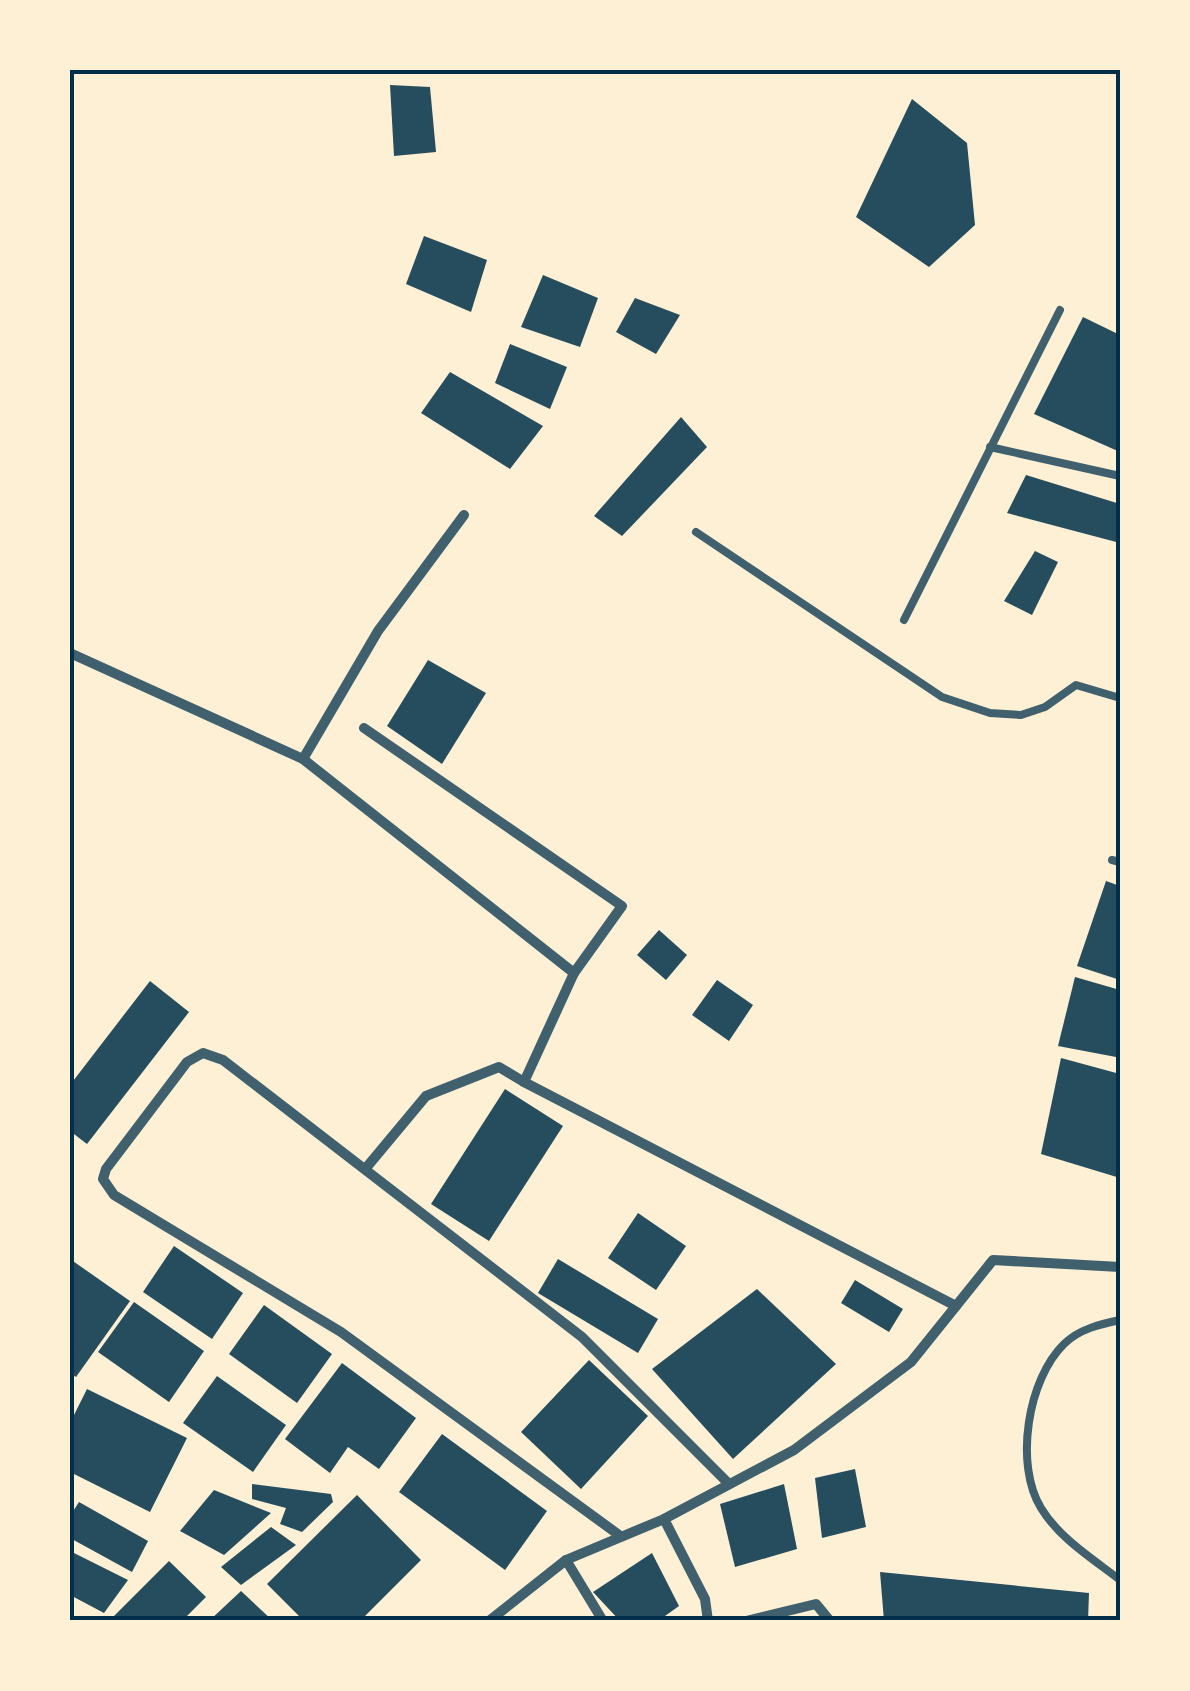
<svg xmlns="http://www.w3.org/2000/svg" width="1190" height="1691" font-family="'Open Sans',sans-serif">
<style>
.building{fill:#264d5e}
.lines{fill:none;stroke-linecap:round;stroke-linejoin:round}
.service{stroke:#3f606c;stroke-width:8}
.minor{stroke:#3f606c;stroke-width:10}
.neatline{fill:none;stroke:#003049;stroke-width:4}
</style>
<rect width="100%" height="100%" fill="#fdf0d5"/>
<!-- building -->
<g class="building">
<polygon points="390,85 430,87 436,152 394,156"/>
<polygon points="912,99 967,143 975,225 929,267 856,217"/>
<polygon points="424,236 487,260 471,312 406,284"/>
<polygon points="543,275 598,298 580,347 521,327"/>
<polygon points="635,298 680,315 656,354 616,332"/>
<polygon points="1083,317 1120,335 1120,452 1034,414"/>
<polygon points="510,344 567,367 550,409 495,383"/>
<polygon points="450,372 543,426 510,469 421,413"/>
<polygon points="681,417 707,447 622,536 594,516"/>
<polygon points="1026,475 1120,504 1120,543 1007,513"/>
<polygon points="1035,551 1058,562 1032,615 1004,601"/>
<polygon points="428,660 486,693 442,764 387,726"/>
<polygon points="1106,881 1120,886 1120,980 1077,966"/>
<polygon points="659,930 687,955 666,980 637,955"/>
<polygon points="1075,977 1120,990 1116,1057 1058,1046"/>
<polygon points="717,980 753,1005 729,1041 692,1015"/>
<polygon points="150,981 189,1012 87,1144 70,1131 70,1085"/>
<polygon points="1061,1058 1120,1074 1120,1178 1041,1154"/>
<polygon points="505,1089 563,1126 489,1241 431,1204"/>
<polygon points="638,1213 686,1246 656,1290 608,1258"/>
<polygon points="174,1246 243,1293 212,1339 143,1292"/>
<polygon points="70,1259 130,1301 76,1377 70,1373"/>
<polygon points="558,1259 658,1319 638,1353 538,1293"/>
<polygon points="855,1280 903,1309 889,1332 841,1303"/>
<polygon points="757,1289 836,1364 733,1459 652,1369"/>
<polygon points="134,1302 204,1351 169,1402 98,1352"/>
<polygon points="264,1305 332,1354 297,1403 229,1354"/>
<polygon points="589,1360 648,1416 581,1489 521,1432"/>
<polygon points="342,1363 416,1418 379,1469 348,1447 330,1473 285,1439"/>
<polygon points="217,1376 286,1425 253,1472 183,1423"/>
<polygon points="87,1389 187,1438 150,1512 70,1472 70,1423"/>
<polygon points="442,1434 547,1511 505,1570 399,1492"/>
<polygon points="855,1469 866,1527 822,1538 815,1478"/>
<polygon points="252,1484 331,1494 333,1502 302,1532 280,1524 286,1508 252,1499"/>
<polygon points="784,1484 797,1549 735,1567 720,1504"/>
<polygon points="214,1490 271,1513 224,1555 180,1531"/>
<polygon points="357,1495 421,1560 360,1621 304,1621 267,1584"/>
<polygon points="79,1502 148,1541 132,1572 70,1538 70,1516"/>
<polygon points="271,1527 296,1545 241,1585 221,1567"/>
<polygon points="70,1551 128,1580 104,1613 70,1595"/>
<polygon points="652,1553 679,1606 658,1621 620,1621 593,1592"/>
<polygon points="169,1561 206,1597 182,1621 109,1621"/>
<polygon points="880,1572 1089,1593 1088,1621 884,1621"/>
<polygon points="241,1591 273,1621 209,1621"/>
</g>
<g class="lines">
<!-- service -->
<g class="service">
<polyline points="990,447 1120,476"/>
<polyline points="696,532 942,697 990,713 1021,715 1045,707 1076,685 1120,698"/>
<polyline points="904,620 1060,310"/>
<polyline points="1112,860 1120,862"/>
<path d="M1120,1320C1101,1324 1079,1329 1064,1344C1028,1379 1014,1464 1041,1508C1059,1538 1093,1559 1120,1580"/>
</g>
<!-- minor -->
<g class="minor">
<polyline points="70,653 303,759 378,631 464,515"/>
<polyline points="364,728 622,906 574,973"/>
<polyline points="303,759 574,973 524,1082 956,1306"/>
<polyline points="366,1168 426,1096 499,1067 524,1082"/>
<polyline points="664,1519 705,1599 708,1621"/>
<polyline points="619,1535 341,1332 114,1195 103,1179 106,1169 187,1062 203,1053 223,1060 582,1337 729,1484"/>
<polyline points="566,1560 603,1621"/>
<polyline points="489,1621 566,1560 664,1519 794,1450 911,1362 993,1260 1120,1267"/>
<polyline points="746,1621 816,1604 830,1621"/>
</g>
</g>
<!-- border -->
<rect width="1190" height="1691" fill="none" stroke="#fdf0d5" stroke-width="145"/>
<rect x="72" y="72" width="1046" height="1546" class="neatline"/>
</svg>
